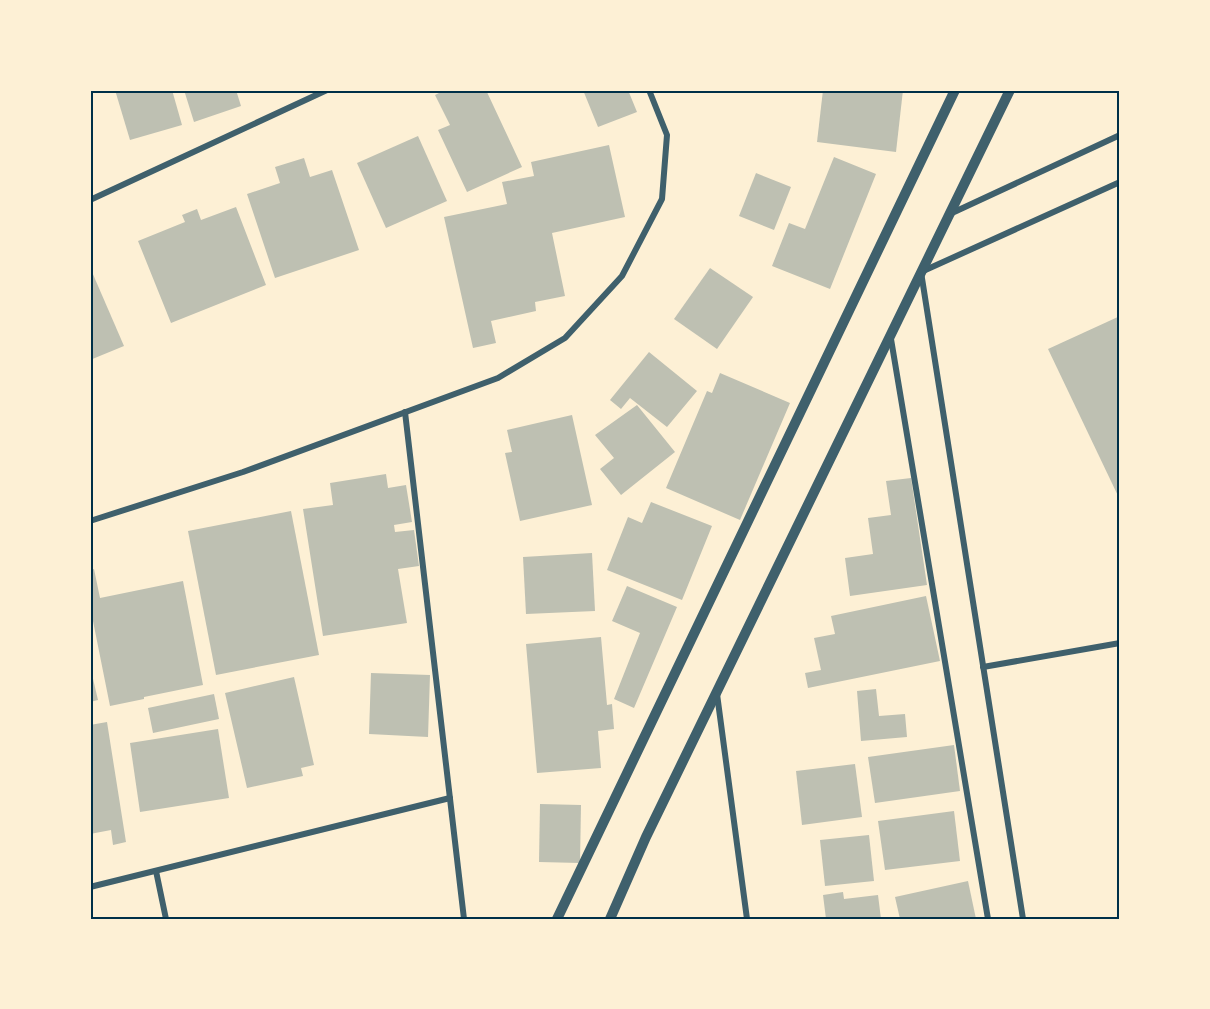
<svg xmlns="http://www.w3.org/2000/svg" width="1210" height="1009" font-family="'Source Sans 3',sans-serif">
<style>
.building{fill:#bec0b2}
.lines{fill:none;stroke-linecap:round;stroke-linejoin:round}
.minor{stroke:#3f606c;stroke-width:6}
.tertiary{stroke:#3f606c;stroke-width:10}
.neatline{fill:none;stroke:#003049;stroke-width:2}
</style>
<rect width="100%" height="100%" fill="#fdf0d5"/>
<!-- building -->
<g class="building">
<polygon points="115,90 172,90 182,125 130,140"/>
<polygon points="184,90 236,90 241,106 194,122"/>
<polygon points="445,90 486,90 522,167 467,192 438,130 450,125 435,95"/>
<polygon points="583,90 628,90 637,112 598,127"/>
<polygon points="823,90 903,90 896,152 817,142"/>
<polygon points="418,136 447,201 386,228 357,163"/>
<polygon points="609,145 625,217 552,233 565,296 535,302 536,311 491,321 496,343 473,348 444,217 507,204 502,182 534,176 531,162"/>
<polygon points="834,157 876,174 830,289 772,266 789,223 805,229"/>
<polygon points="304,158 310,177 332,170 359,250 275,278 247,194 280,183 275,167"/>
<polygon points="756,173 791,187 774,230 739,216"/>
<polygon points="236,207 266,285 171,323 138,241 185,222 182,215 197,209 201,220"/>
<polygon points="710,268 753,297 717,349 674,319"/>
<polygon points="90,272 92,272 124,346 90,360"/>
<polygon points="1120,316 1120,500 1048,349"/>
<polygon points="649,352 697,391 667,427 630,398 621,409 610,400"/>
<polygon points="720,373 790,403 740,520 666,488 707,391 712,393"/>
<polygon points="637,405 675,452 621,495 600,469 614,458 595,435"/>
<polygon points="572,415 592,505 520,521 505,453 512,452 507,430"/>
<polygon points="386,474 388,488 406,485 412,522 394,525 395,532 414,530 419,566 398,569 407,623 323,636 303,509 333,505 330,483"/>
<polygon points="911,478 927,585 850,596 845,558 873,554 868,518 891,515 886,481"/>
<polygon points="651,502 712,526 682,600 607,570 628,517 642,523"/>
<polygon points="291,511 319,655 216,675 188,531"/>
<polygon points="592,553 595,611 526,614 523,557"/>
<polygon points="94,569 100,598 183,581 203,685 144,697 144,699 110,706 90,606 90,570"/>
<polygon points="627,586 677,607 634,708 614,699 640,633 612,621"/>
<polygon points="926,596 940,661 808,688 805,673 821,670 814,638 835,634 831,616"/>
<polygon points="601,637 607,705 612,704 614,729 598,731 601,768 537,773 526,644"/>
<polygon points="90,666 98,700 90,702"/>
<polygon points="371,673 430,675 428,737 369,734"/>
<polygon points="294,677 314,765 301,768 303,776 247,788 225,693"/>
<polygon points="876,689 879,716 905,714 907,737 861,741 857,691"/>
<polygon points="214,694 219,719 153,733 148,708"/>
<polygon points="107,722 126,842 113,845 111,830 90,834 90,725"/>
<polygon points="218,729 229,798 140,812 130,743"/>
<polygon points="954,745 960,791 875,803 868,757"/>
<polygon points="855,764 862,817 802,825 796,771"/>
<polygon points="540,804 581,805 580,863 539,862"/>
<polygon points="954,811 960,861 885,870 878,821"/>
<polygon points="869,835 874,881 825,886 820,840"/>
<polygon points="968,881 976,919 900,919 895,897"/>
<polygon points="843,892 844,899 878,895 881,919 826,919 823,895"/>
</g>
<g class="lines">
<!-- minor -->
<g class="minor">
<polyline points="90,200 327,90"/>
<polyline points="952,213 1120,135"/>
<polyline points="891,339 988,919"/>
<polyline points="405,412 464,919"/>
<polyline points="90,521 243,472 498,378 565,338 622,276 662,199 667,135 649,90"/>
<polyline points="983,667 1120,643"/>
<polyline points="717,694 747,919"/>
<polyline points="156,871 166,919"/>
<polyline points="90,887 450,798"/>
<polyline points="1023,919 921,272 1120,182"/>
</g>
<!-- tertiary -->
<g class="tertiary">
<polyline points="557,919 955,90"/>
<polyline points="610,919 646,837 1010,90"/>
</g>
</g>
<!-- border -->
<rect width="1210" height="1009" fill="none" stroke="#fdf0d5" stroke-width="183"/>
<rect x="92" y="92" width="1026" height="826" class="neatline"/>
</svg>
